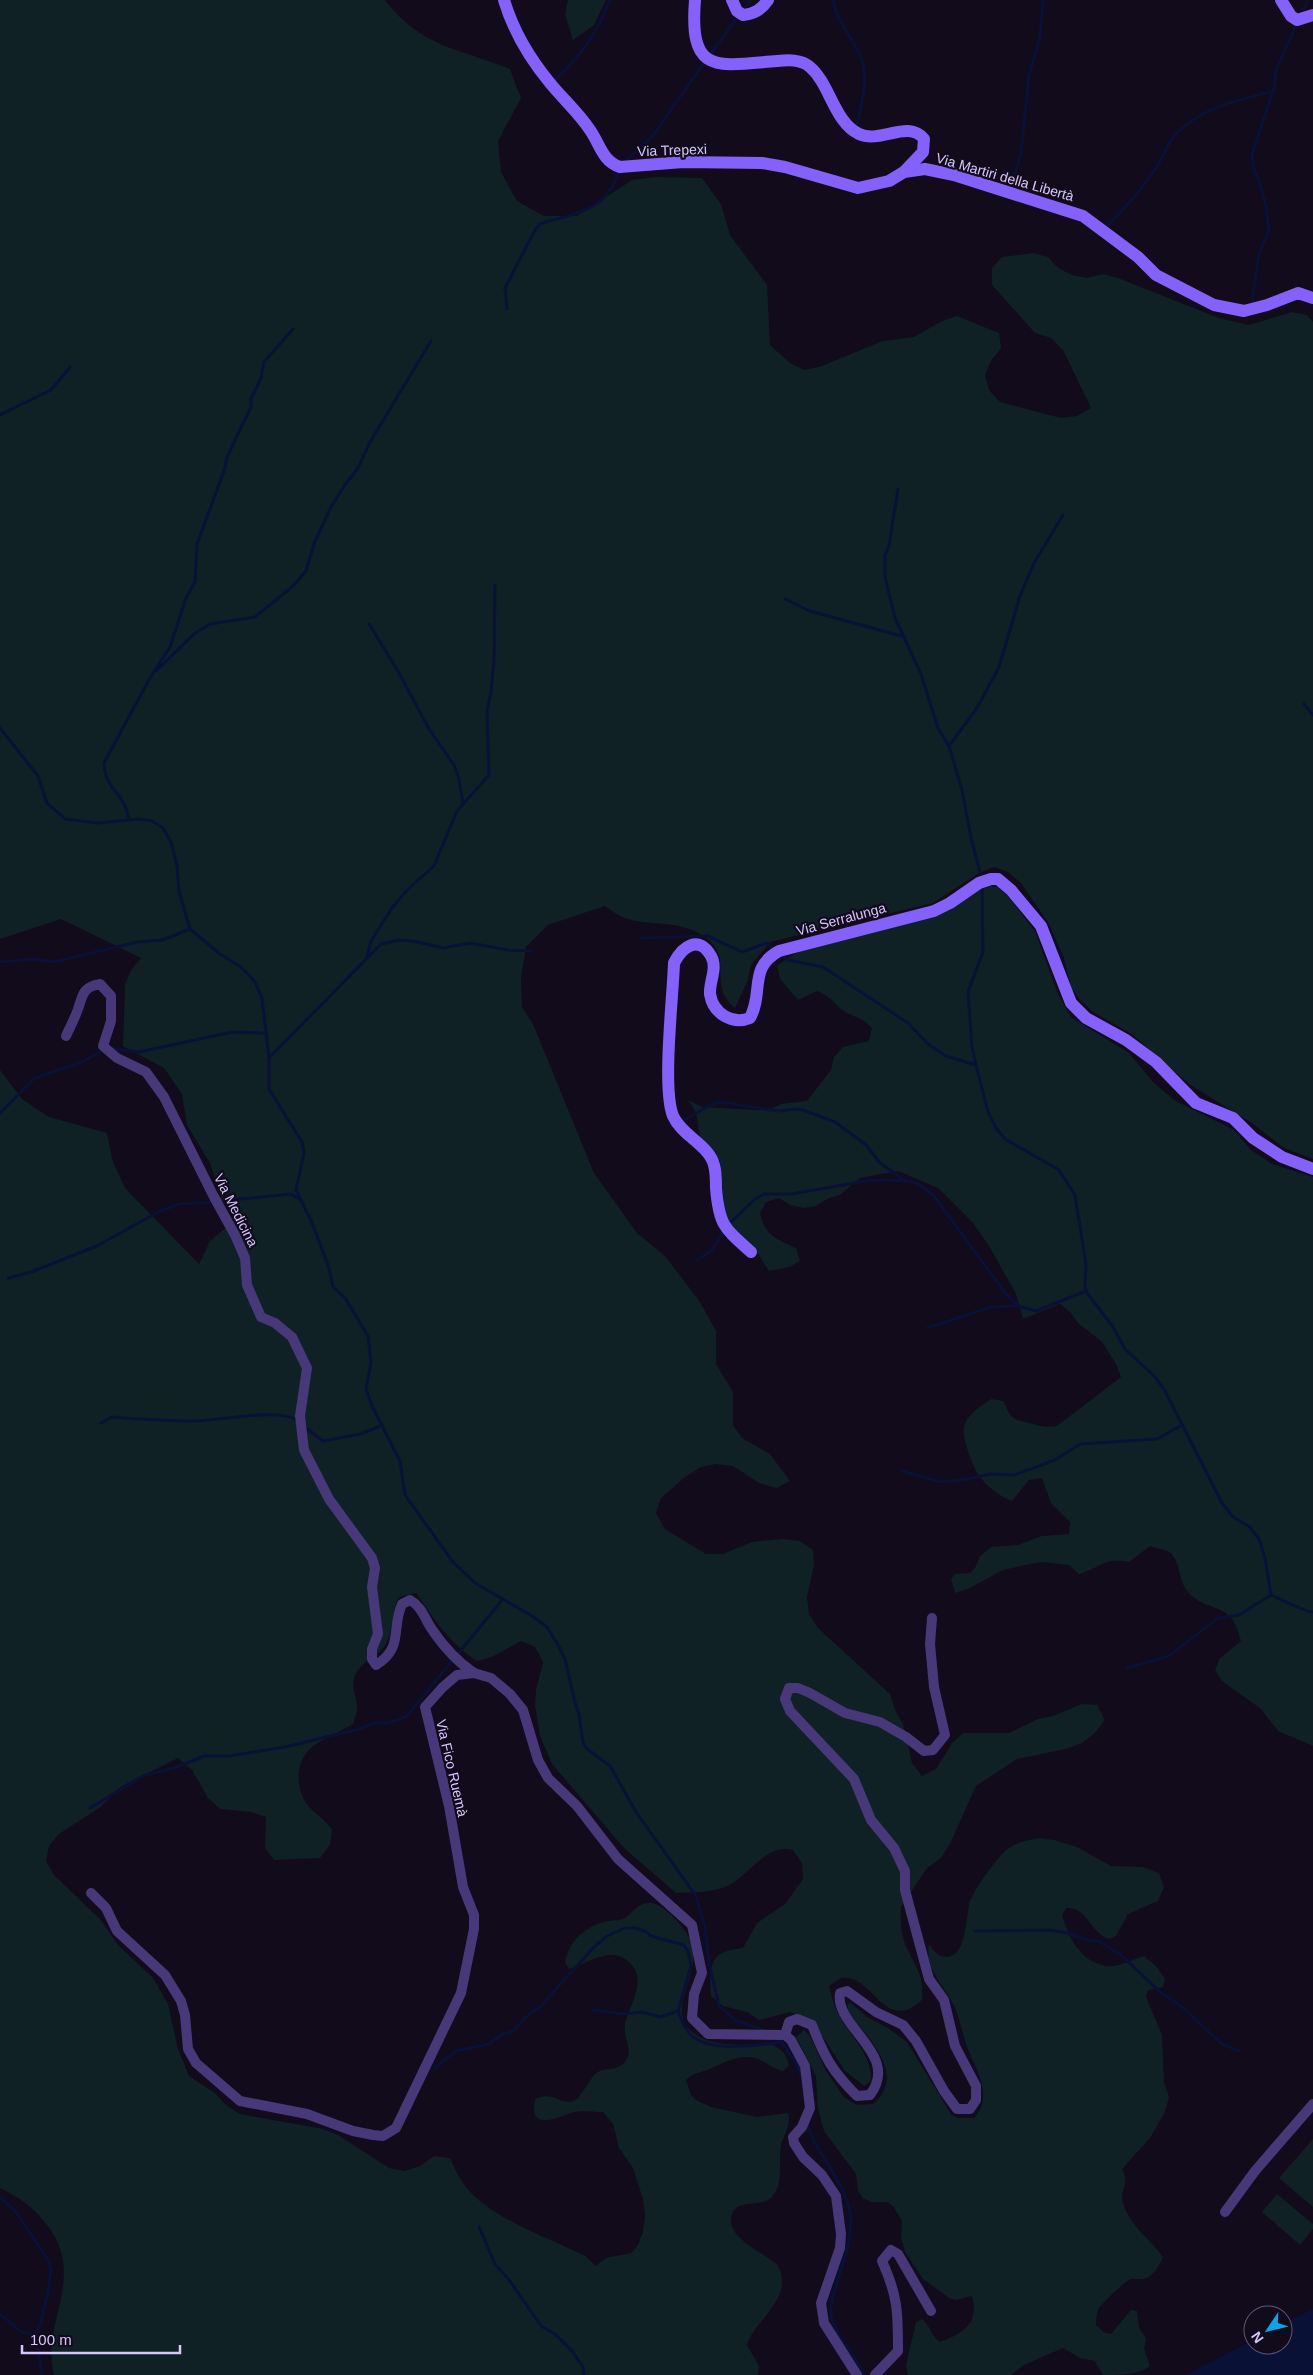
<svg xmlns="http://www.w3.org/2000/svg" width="1313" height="2375" font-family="Helvetica,sans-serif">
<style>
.green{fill:#0f2125}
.water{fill:#0a1136}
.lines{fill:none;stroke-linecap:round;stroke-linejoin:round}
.stream{stroke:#0a1136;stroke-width:3}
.street{stroke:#473879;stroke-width:10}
.secondary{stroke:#8361fa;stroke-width:12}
.labels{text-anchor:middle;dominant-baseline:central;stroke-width:4.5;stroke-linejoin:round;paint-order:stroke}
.street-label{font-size:14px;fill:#d8c7fd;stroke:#110b1b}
</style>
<rect width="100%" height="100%" fill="#110b1b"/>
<!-- green -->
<g class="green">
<path d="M0,0H385C422,48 458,48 510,69L521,98L498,141L501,172L517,201L544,216H577L632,180L656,177L702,178L721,204L730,235L767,285L770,345L790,363L804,370L819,367L883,341L914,337L942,321L957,316L999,333L1001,348L991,361L985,375L989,390L1000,402L1061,418L1077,416L1091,408L1063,350L1051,338L1035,333L992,285V268L1002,257L1034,253L1048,257L1058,268L1072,275L1087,278L1103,274L1118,278L1219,318L1249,325L1292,312L1307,315L1313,322V1159L1284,1148L1252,1123L1189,1084L1133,1035L1093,1012L1081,1001L1071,987L1064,958L1049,924L1021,883L1008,872L994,867L979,873L933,903L770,942L751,965L748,980L735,1008C707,985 733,961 709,940C688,922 661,925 636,921C624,919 614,913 605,906L548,925L526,947L521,977L522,1007L533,1024L594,1173L637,1233L665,1256L700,1302L716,1331V1364L733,1392V1425L742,1438L770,1454L790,1481L776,1488L759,1483L733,1466L716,1464L701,1467L685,1477L661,1498L656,1513L665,1529L706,1554H723L752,1542L783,1539L800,1541L813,1550L814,1565L807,1597L809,1614L818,1628L890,1694L895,1710L903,1724L912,1763L922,1776L936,1769L952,1743L963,1733H1009L1038,1719L1053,1716L1082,1704L1097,1705L1105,1720L1095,1733L1082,1743L1066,1749L1017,1759L976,1786L950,1844L941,1858L927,1868L901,1907C901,1917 900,1928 903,1938C911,1963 925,1970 922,2000C918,2003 914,2007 909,2009C881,2021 869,1974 842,1978C838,1979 833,1984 829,1986C831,1994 833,2002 836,2009C846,2033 873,2053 871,2081L864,2086L845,2071L812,2020L790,2012L759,2020L747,2012L723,2006L711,1996C710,1984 708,1961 720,1954C726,1950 736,1949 743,1948L757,1923L785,1904L803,1879L802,1863L793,1850C767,1843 750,1874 730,1885C714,1893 693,1892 676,1893L624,1848L552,1764L540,1736L535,1705L536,1690L543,1662L535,1647L521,1641L492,1657L477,1661C450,1644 434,1619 416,1593L399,1597C390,1612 395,1634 383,1648C374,1658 357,1665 354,1679C351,1690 358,1699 357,1709C357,1714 354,1720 353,1724C340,1732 324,1738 312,1747C295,1761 295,1788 307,1804C313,1812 324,1819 332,1829L330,1845L320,1858L274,1860L265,1848L266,1817L251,1812L220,1809L208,1798L192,1770L178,1758L122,1786L99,1808L59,1834L49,1846L46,1861L54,1875L100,1919L118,1945L153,1978L168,2004L178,2049L189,2076L215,2093L226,2105L240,2114L323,2129L338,2135L389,2168L404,2171L420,2166L434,2156L450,2158C454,2167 459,2178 465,2186C491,2219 548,2237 585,2256L596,2266L606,2258L631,2253L637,2247L643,2232L645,2216L643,2199L633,2168L619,2148L613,2124L603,2112C592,2112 582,2109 571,2113C555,2119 528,2131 535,2099C554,2090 561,2106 574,2101C580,2098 589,2081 595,2074C603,2067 612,2071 620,2066C638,2054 622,2040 625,2024C629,2005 648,1981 630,1963C611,1944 587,1964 569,1969L565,1963C568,1941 587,1925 608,1921C614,1920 621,1921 626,1917C635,1911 638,1902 651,1903C663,1904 679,1922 685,1931C711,1968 665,2003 689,2029C708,2049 743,2044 769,2044C780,2047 787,2054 789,2065L783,2071C772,2069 766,2061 755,2058C736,2054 724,2064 707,2070C699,2073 693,2073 686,2080L691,2095L696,2100L711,2107L757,2117L788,2113C792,2124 784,2134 781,2145C778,2161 784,2184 772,2197C762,2208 738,2198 732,2214C724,2237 763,2252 775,2263C780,2267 782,2273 782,2280C784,2304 753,2324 747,2345L759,2366L758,2375H54C41,2322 85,2280 50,2229C36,2209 22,2199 0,2188V1070L22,1099L49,1117L107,1133L113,1162L125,1188L199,1264L210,1241L235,1220L234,1206L215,1180L211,1165L187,1125L182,1094L164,1068L123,1046L125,984L131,970L141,958L61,919L0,939Z"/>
<polygon points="568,0 606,0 594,25 573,40 565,14"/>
<path d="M990,886L998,887L1007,895L1035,931L1058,994L1071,1017L1129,1053L1153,1082L1174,1100L1234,1130L1251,1150L1272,1164L1313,1177V1746L1278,1731L1261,1709L1222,1681L1215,1670L1220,1658L1241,1641C1232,1598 1207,1615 1187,1591C1178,1580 1181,1561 1169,1552C1164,1549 1155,1548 1150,1546L1129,1562C1103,1557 1102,1567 1079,1574L1069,1565L1042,1562L1030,1564L1003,1570L968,1589L955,1593L951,1579L955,1574L970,1573L975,1568L980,1556L991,1547L1018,1545L1042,1536L1069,1534L1070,1522L1051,1503L1042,1478L1029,1480L1012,1501C1001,1497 988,1488 981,1478C974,1471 961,1436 964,1427C967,1414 981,1406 991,1399L1004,1401C1011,1422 1015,1419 1033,1424C1042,1427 1047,1427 1057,1426L1121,1377L1116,1364L1102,1342L1078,1323L1070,1312L1060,1304L1023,1319L1016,1294L989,1246L973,1223L938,1188L898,1171L860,1178L840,1195L827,1199L816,1206L803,1208L790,1205L779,1198L766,1202L760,1213C764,1235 777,1239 796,1248L800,1261L789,1267L769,1271L755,1249L741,1238L725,1215L720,1161L700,1137L696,1112L688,1100L702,1107L755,1110H768L781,1104L807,1101L831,1070L834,1057L843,1047L869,1041L872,1028C862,1018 860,1019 849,1014C835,1007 833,997 817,991L798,1000L780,979L777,966L788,958L799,952L884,930Z"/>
<path d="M1039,1838L1054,1840L1077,1847L1111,1866L1143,1867L1159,1873L1164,1887L1158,1901L1128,1914L1116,1936L1109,1939C1090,1933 1088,1907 1066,1908L1062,1915C1069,1937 1079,1961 1106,1966C1118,1968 1133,1959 1144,1956L1156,1966L1165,1979L1163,1987L1148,1990L1146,1997L1162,2035L1164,2082L1169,2097L1165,2112L1150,2138L1122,2169C1131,2184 1119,2190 1123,2203C1130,2226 1150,2239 1163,2257C1160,2264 1152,2279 1143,2279C1139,2280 1135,2278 1131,2279C1126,2280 1100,2305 1098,2310C1096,2315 1096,2320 1096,2325L1105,2333L1111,2334L1131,2310L1137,2311L1139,2328L1146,2338L1144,2349L1150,2366C1139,2375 1118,2375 1103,2375L1095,2361L1080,2358L1063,2348L1024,2365L1011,2375H908L906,2365L916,2322L922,2319C930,2325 931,2336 940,2342C962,2334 980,2323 972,2296L956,2300L949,2298L923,2279L905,2252L901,2237L902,2221L893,2206L887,2202H871L863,2198L858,2191L856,2174L824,2131L818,2108L816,2076L796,2037L804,2030L810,2036L826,2071L844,2097L857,2105L873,2104C908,2074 867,2038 849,2012L847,2005L850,2002L867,2017L888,2028L907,2042L951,2114L958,2118H974C994,2095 976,2070 967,2047C962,2033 960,2019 954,2006C945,1986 924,1969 929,1944C935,1954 946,1963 957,1952C965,1943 967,1915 969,1904C971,1893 1000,1853 1009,1848C1018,1842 1028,1840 1039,1838Z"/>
<polygon points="1313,2139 1313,2207 1279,2178"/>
<polygon points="1277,2194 1313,2224 1313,2229 1300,2245 1262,2212"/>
</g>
<!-- water -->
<polygon class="water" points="1313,2309 1313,2375 1186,2375 1253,2340 1253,2345 1283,2345 1283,2324"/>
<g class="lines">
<!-- stream -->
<g class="stream">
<path d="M833,0C837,21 851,36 860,55C870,76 861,107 856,128"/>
<polyline points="743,10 751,0"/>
<polyline points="1301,15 1308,0"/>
<polyline points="710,55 739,15"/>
<path d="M556,79C583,54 596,34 610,0"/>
<polyline points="623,163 652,137 706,60"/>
<polyline points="1013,180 1021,153 1029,76 1040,36 1043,0"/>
<path d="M1108,225C1126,207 1143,188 1157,166C1163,158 1168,143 1174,136C1200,108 1237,100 1274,91"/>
<polyline points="1252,303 1259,253 1269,231 1266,206 1260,183 1254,169 1252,155 1274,88 1276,70 1297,23"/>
<path d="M507,309L505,288L535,230L540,224C577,212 606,212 619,171"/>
<polyline points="0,415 51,390 70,367"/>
<polyline points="898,489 889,546 885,555 885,577 895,618 921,674 938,728 949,746 962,790 971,838 982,880"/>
<polyline points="785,599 810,611 905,637"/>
<polyline points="369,624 399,673 429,729 454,765 459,779 463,803"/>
<polyline points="156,671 195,633 210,624 255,617 293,586 306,571 315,541 331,507 345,485 358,468 369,444 431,341"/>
<polyline points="1304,704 1313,715"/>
<polyline points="0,728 38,776 47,803 65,819 97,823 139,819 152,821 163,828 171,842 177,866 179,891 190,929 220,954 241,967 255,982 262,998 269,1058 269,1089 302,1142 304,1153 296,1190 313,1225 329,1268 333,1287 345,1298 368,1336 371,1363 366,1389 372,1406 400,1461 405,1495 453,1562 475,1583 532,1616 547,1627 558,1645 565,1659 575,1703 579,1714 583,1742 586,1748 610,1766 636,1812 696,1896 705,1927 709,1963 719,2006 735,2020 767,2031"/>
<polyline points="949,746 977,708 999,667 1020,596 1034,563 1063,515"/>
<path d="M129,820C125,791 105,792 104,763L150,678L170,647L186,598L195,582L197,544L225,468L227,457L251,407V399L261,378L264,362L293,329"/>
<path d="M982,886L983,952L968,992L972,1047L976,1065L988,1112L996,1128L1005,1139L1059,1170L1075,1195L1086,1264L1085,1287L1087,1293L1113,1327L1125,1349L1156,1378L1164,1389L1222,1503L1233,1517L1250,1527L1259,1539L1265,1558L1271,1595C1280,1599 1306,1612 1313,1612"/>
<polyline points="641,938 708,936 742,952 767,943 775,950"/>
<polyline points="780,954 788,960 823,967 908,1023 929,1045 946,1056 976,1065"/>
<polyline points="367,956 371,941 392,908 407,890 434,866 457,811 489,775 487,711 491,692 494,660 495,585"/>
<polyline points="0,962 33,959 54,962 137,942 163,940 190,929"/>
<polyline points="112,1049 139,1052 232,1032 266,1033"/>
<polyline points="269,1058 381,944 399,940 413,941 443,948 470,943 508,950 532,951"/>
<polyline points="0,1113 35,1078 82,1062 104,1050"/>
<polyline points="684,1120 710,1105 720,1102 778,1111 796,1109 803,1110 835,1122 866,1145 880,1163 904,1180"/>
<polyline points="220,1201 291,1194 299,1199"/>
<polyline points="728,1225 755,1199 764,1194 791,1194 866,1181 887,1180 909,1181 920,1185 934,1196 1006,1294 1019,1306 1036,1311 1086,1291"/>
<polyline points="697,1260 711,1251 725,1230"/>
<polyline points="8,1278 31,1272 97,1246 160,1211 180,1204 214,1202"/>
<polyline points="927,1328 991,1307 1018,1306"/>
<path d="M101,1423L112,1417C139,1419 167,1421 194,1421C217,1421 280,1407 298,1421"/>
<polyline points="305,1427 323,1441 361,1434 383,1425"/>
<polyline points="903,1471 940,1482 963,1480 990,1474 1014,1475 1055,1460 1080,1444 1157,1439 1182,1425"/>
<polyline points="1127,1668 1169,1656 1218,1618 1239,1615 1271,1595"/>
<polyline points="90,1808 143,1776 177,1767 204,1756 229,1756 285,1747 359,1729 375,1723 387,1723 406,1717 503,1599"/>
<polyline points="975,1931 1050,1930 1067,1933 1090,1941 1098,1941 1120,1954 1159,1991 1182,2007 1222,2044 1239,2051"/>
<polyline points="593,2010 624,2014 642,2012 660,2017 678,2011"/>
<polyline points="779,2039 797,2064 802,2078"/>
<path d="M435,2068L456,2051L489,2044L501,2035L513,2031L526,2017L541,2006L594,1947L607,1936L625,1928H635L646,1932L651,1936L684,1945L688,1951L691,1966L678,2011C681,2019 685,2029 691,2035C710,2053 753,2045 776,2043L782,2040"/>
<path d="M807,2123C816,2155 845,2180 850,2213C853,2234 845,2257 839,2277C836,2288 829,2303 831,2315C834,2338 856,2354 864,2375"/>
<polyline points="0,2197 16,2212 49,2261 51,2270 48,2292 41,2322 36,2335 42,2375"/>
<polyline points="479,2227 495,2264 510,2281 541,2326 555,2334 572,2351 583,2367 584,2375"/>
<polyline points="0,2314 21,2332 36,2335"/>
</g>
<!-- street -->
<g class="street">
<path d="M66,1036C70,1027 75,1018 78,1009C83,994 83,987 100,984L111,996V1021L103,1046L117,1058L146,1072L164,1097L214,1197L235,1235L245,1258L247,1285L261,1317L275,1323L292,1337L307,1368L300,1416L304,1450L329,1499L372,1558L375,1568L372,1587L378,1634L372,1649V1659L376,1665C404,1648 391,1628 402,1604L410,1600C422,1607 424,1617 431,1628C443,1646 456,1661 474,1673"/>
<polyline points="91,1893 106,1908 117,1931 165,1975 181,2001 185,2015 188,2049 196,2063 240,2101 307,2114 353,2131 373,2135 383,2136 396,2128 461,1993 474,1929 474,1915 463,1887 449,1806 425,1707 443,1687 457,1675 474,1673 491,1678 510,1694 523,1710 538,1760 548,1778 577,1806 618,1859 692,1925 702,1973 694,1994 692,2018 708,2034 785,2035 791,2040 805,2066 810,2108 802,2127 793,2137 794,2143 803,2157 822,2175 836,2196 841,2234 840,2248 821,2303 824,2323 857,2375"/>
<path d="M785,2035L789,2022L797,2019L812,2025C825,2058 832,2071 857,2096L870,2095C901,2054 834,2027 840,1993L847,1991L876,2012L903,2025L916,2041L944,2091L957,2109H970L976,2100V2086L955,2046L944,2000L929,1979L905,1890V1871L894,1848L871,1820L854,1779L790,1711L785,1699L789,1688H798L810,1693L845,1713L880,1722L906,1737L924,1751L933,1750L945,1735L934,1687L930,1644L932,1618"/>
<polyline points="1225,2212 1255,2171 1313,2104"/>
<path d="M875,2375L898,2351C898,2313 898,2296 882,2261L891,2250L898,2254L931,2311"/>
</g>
<!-- secondary -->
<g class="secondary">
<path d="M504,0C513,30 530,59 550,83C563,99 579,113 590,130C600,144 602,161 620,167L683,162L762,163L785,167L858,188L889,181L904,172L925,169L954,175L1083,216L1138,257L1156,275L1214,305L1244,311L1267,305L1298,293L1313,298"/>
<path d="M695,0C689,75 716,66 777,61C788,60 801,59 810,67C830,84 834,122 859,134C881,144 908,119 924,139L923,152L904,172"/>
<path d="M732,0L737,11L743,15C754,14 761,10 768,0"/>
<polyline points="1281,0 1291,16 1297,20 1313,15"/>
<path d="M751,1252C724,1228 719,1225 716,1188C716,1181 716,1172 714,1165C709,1145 682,1136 673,1116C662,1089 673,996 674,963C682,947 699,934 711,956C718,968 709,982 710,994C713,1014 733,1025 750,1018C764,992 748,968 779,951L934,911L950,903L979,883L991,879H998L1011,890L1041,926L1071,1003L1086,1018L1126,1040L1156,1062L1196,1103L1233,1118L1253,1138L1282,1157L1313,1169"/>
</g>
</g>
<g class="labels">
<!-- street labels -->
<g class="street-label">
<text transform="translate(672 150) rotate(-2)">Via Trepexi</text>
<text transform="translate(1005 177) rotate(16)">Via Martiri della Libertà</text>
<text transform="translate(841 919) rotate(-15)">Via Serralunga</text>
<text transform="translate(236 1210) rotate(63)">Via Medicina</text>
<text transform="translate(452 1768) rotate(77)">Via Fico Ruemà</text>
</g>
</g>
<!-- north arrow -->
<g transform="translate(1268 2330) rotate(235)"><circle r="24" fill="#110b1b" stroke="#615675"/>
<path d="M0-4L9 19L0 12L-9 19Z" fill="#08a6e9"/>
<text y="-8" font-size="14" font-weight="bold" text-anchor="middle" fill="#d8c7fd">N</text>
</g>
<!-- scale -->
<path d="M22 2345v8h158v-8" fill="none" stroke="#d8c7fd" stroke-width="2.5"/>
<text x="30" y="2345" font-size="15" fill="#d8c7fd" stroke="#110b1b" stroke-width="4" paint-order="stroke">100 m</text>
</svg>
